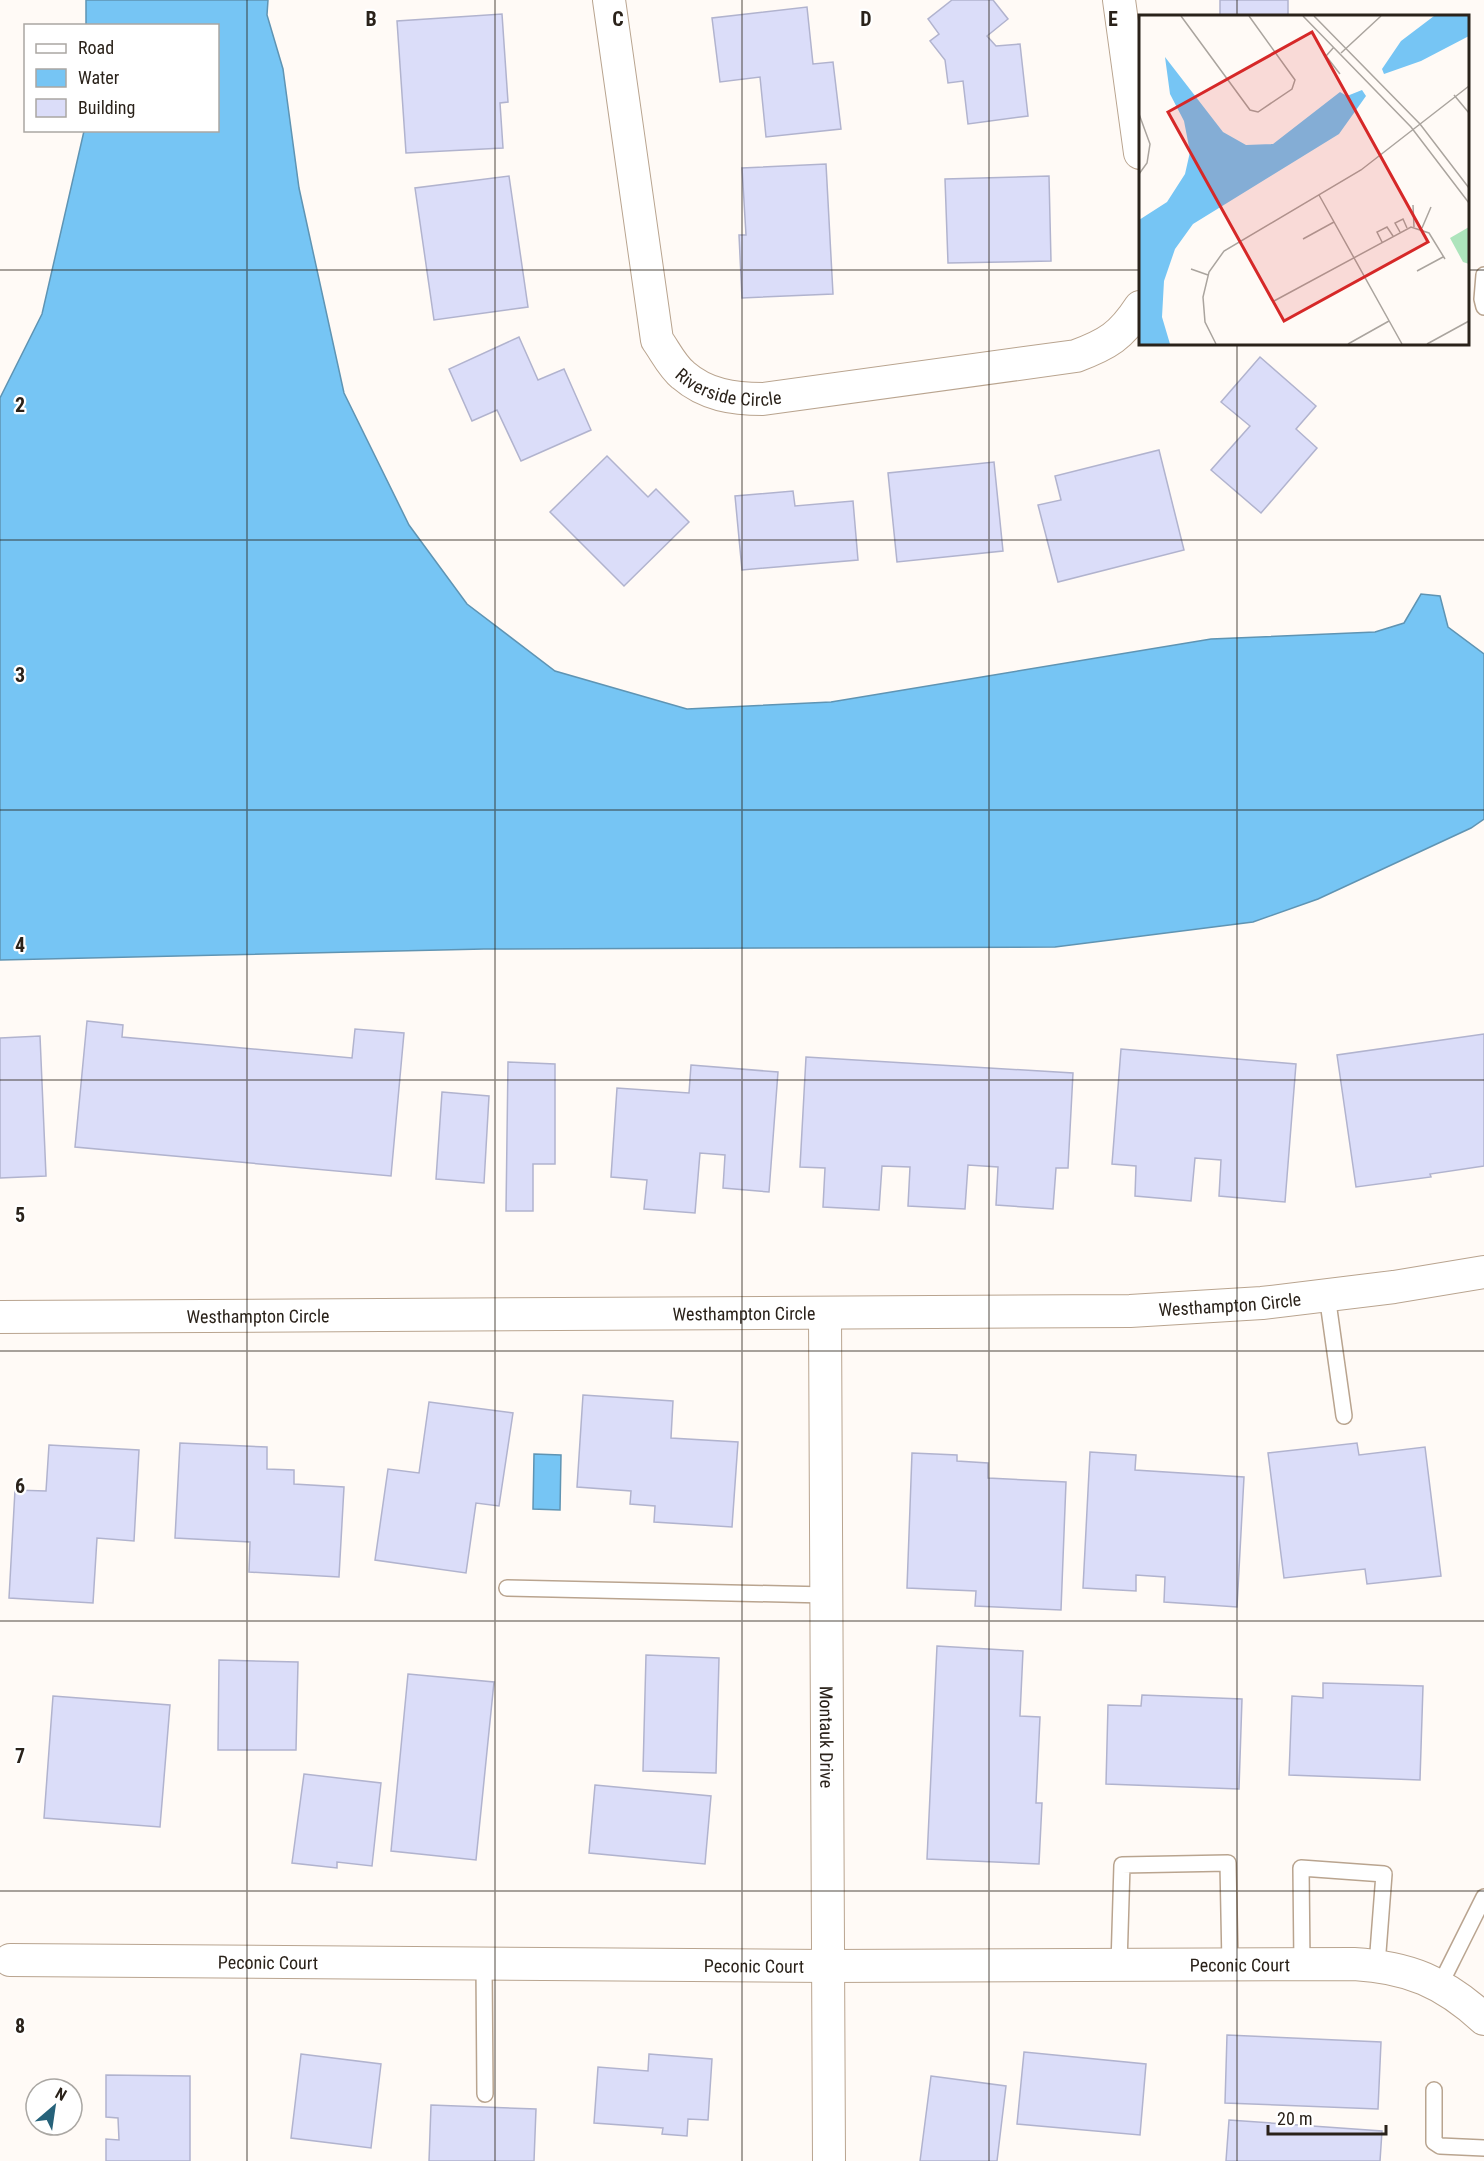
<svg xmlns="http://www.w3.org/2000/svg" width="1484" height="2161" font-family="'Roboto Condensed',sans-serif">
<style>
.water{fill:#76c5f4;stroke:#5f94b3;stroke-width:1.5}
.building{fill:#dbddf9;stroke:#b1b3ce;stroke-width:1.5}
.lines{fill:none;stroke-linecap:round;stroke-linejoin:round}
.service-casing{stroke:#b9a48f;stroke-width:18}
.minor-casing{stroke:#b9a48f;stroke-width:34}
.service{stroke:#fff;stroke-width:15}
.minor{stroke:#fff;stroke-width:32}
.grid{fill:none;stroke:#2a221a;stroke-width:1.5;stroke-opacity:0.55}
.labels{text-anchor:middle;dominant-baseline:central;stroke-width:4.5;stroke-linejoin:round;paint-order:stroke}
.street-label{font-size:18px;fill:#2a221a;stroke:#fff}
.inset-road{fill:none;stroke:#aaa49e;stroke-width:1.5}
.view{fill:#d62828;fill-opacity:0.15;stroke:#d62828;stroke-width:3}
.inset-edge{fill:none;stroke:#2a221a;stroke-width:3}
.grid-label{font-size:20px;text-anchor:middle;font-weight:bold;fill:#2a221a;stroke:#fff;stroke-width:4.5;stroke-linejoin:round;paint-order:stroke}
</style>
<rect width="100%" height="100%" fill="#fffaf6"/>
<!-- water -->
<g class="water">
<polygon points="86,0 268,0 267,15 283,69 299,188 344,393 409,525 467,604 555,671 687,709 831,702 1211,639 1375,632 1404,623 1421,594 1440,596 1448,627 1484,654 1484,819 1471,828 1318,899 1253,922 1055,947 484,949 0,960 0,398 42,314 84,131 218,130 218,26 86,25"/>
<polygon points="534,1454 561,1455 560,1510 533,1509"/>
</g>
<!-- building -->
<g class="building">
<polygon points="952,0 993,0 1008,19 987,36 996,46 1020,44 1028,116 968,124 963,81 948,83 945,60 930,41 939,34 928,19"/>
<rect x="1220" y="0" width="68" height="16"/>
<polygon points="807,7 813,64 833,62 841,129 766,137 760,77 720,82 712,18"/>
<polygon points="502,14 508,102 500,103 503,148 406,153 397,21"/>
<polygon points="826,164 833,294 742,298 739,235 746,235 742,168"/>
<polygon points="509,176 528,307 434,320 415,188"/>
<polygon points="1049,176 1051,261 948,263 945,179"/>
<polygon points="519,337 538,380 564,369 591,430 521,461 497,410 472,421 449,369"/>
<polygon points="1260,357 1316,406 1296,429 1317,448 1261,513 1211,470 1250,426 1221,402"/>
<polygon points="1159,450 1184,550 1058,582 1038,505 1061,500 1055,476"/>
<polygon points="607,456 648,497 656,489 689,522 624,586 550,512"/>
<polygon points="994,462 1003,551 897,562 888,473"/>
<polygon points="793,491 795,506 853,501 858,560 742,570 735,496"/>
<polygon points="87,1021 123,1025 122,1037 352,1058 355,1029 404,1033 391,1176 75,1147"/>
<polygon points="1484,1034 1484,1166 1430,1174 1431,1177 1356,1187 1337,1055"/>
<polygon points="40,1036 46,1176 0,1178 0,1038"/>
<polygon points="1121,1049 1296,1064 1285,1202 1219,1196 1221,1160 1195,1158 1191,1201 1135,1196 1136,1166 1112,1164"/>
<polygon points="806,1057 1073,1073 1068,1168 1056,1168 1053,1209 996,1205 998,1167 968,1165 965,1209 908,1206 910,1167 882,1166 879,1210 823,1207 825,1168 800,1167"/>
<polygon points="508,1062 555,1064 555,1164 533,1164 533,1211 506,1211"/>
<polygon points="691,1065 778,1072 769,1192 723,1188 725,1155 700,1153 695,1213 644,1209 647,1180 611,1177 617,1088 689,1093"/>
<polygon points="442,1092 489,1096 484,1183 436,1179"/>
<polygon points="583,1395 673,1401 671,1438 738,1442 732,1527 654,1522 655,1506 630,1504 631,1491 577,1487"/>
<polygon points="429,1402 513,1413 499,1506 476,1503 466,1573 375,1560 388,1469 419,1473"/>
<polygon points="180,1443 267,1447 267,1469 294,1470 294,1484 344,1487 339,1577 249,1572 250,1542 175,1538"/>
<polygon points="1357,1443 1359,1455 1425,1447 1441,1576 1367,1584 1365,1569 1284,1578 1268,1453"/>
<polygon points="49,1445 139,1450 134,1541 97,1538 93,1603 9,1598 15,1490 46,1491"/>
<polygon points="1090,1452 1136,1455 1135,1470 1244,1477 1237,1607 1164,1602 1165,1577 1136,1575 1136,1591 1083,1588"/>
<polygon points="912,1453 957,1455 957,1461 988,1463 988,1478 1066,1482 1061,1610 975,1606 976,1591 907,1588"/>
<polygon points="937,1646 1023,1651 1020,1716 1040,1717 1036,1803 1042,1803 1039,1864 927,1859"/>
<polygon points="646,1655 719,1658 716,1773 643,1771"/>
<polygon points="219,1660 298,1662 296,1750 218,1750"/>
<polygon points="408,1674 494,1682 476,1860 391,1851"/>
<polygon points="1323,1683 1423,1686 1420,1780 1289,1775 1292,1696 1323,1698"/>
<polygon points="1142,1695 1242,1699 1239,1789 1106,1784 1108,1705 1141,1706"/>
<polygon points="53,1696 170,1705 160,1827 44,1818"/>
<polygon points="304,1774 381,1783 372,1866 337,1862 337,1868 292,1863"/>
<polygon points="595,1785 711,1796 705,1864 589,1853"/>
<polygon points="1227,2035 1381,2042 1378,2109 1225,2103"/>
<polygon points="1024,2052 1146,2064 1140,2135 1017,2124"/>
<polygon points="301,2054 381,2064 371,2148 291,2138"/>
<polygon points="649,2054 712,2059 708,2120 688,2119 687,2136 662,2134 663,2128 594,2123 598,2067 648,2071"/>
<polygon points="106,2075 190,2076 190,2161 106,2161 106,2139 119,2140 118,2118 106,2117"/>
<polygon points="931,2076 1006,2086 997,2161 920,2161"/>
<polygon points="431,2105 536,2109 534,2161 429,2161"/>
<polygon points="1229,2120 1382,2131 1380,2161 1226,2161"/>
</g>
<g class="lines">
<defs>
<g id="service">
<polyline points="1484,275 1482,299 1484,307"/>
<polyline points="1327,1295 1344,1416"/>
<polyline points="507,1588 826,1595"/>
<polyline points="484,1963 485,2094"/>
<polyline points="1302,1964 1301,1868 1384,1874 1377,1965"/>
<polyline points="1119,1965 1122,1865 1228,1863 1230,1964"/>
<polyline points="1440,1985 1484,1897"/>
<polyline points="1434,2090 1434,2142 1440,2146 1484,2148"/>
</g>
<g id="minor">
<path id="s1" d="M609,0L657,340C665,351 672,366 683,375C706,395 733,399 763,399L1076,356C1108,344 1121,336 1140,307"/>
<polyline points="1119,0 1140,153"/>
<path id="s2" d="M825,1313L829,2161"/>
<path id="s3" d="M0,1317L1130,1311L1262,1303L1394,1287L1484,1272"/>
<path id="s4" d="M10,1960L827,1966L1354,1964C1408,1967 1444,1982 1484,2019"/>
</g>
</defs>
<!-- service casing -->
<use href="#service" class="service-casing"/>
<!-- minor casing -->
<use href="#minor" class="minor-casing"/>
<!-- service -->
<use href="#service" class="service"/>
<!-- minor -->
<use href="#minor" class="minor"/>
</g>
<!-- grid -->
<path class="grid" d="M247,0V2161M495,0V2161M742,0V2161M989,0V2161M1237,0V16M0,270H1140M1468,270H1484M1237,344V2161M0,540H1484M0,810H1484M0,1080H1484M0,1351H1484M0,1621H1484M0,1891H1484"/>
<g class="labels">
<!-- street labels -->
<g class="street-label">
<text stroke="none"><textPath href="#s1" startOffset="436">Riverside Circle</textPath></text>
<text stroke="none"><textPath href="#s3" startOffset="1230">Westhampton Circle</textPath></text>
<text stroke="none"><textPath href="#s3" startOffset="744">Westhampton Circle</textPath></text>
<text stroke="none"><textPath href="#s3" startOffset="258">Westhampton Circle</textPath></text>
<text stroke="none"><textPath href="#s2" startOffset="424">Montauk Drive</textPath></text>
<text stroke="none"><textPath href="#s4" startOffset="258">Peconic Court</textPath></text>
<text stroke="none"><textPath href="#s4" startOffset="1230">Peconic Court</textPath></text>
<text stroke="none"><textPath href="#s4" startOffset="744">Peconic Court</textPath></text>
</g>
</g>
<!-- overview -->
<g transform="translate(1139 15)">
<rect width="330" height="330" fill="#fffaf6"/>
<path d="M330,212V249L324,247L311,223Z" fill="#ade4bc"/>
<path d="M295,1H330V21L282,46L245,59L243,54L262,26ZM26,42L84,117L107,130L134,129L201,77L208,81L223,75L227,81L200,119L54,209L36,234L25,266L23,302L31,329H0V205L28,187L46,159L51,137L45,106L31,79Z" fill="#76c5f4"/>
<path class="inset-road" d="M42,1L111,95L119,97L153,74L156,65L110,1M164,1L272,112L330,188M175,1L281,109L330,173M195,32L187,41L201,59M202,38L242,1M315,80L330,98M0,99L11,129L8,148L0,159M180,180L263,329M274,190L275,212M283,213L292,192M261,217L256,208L264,204L268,213M164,224L195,207M243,227L238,217L248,212L254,221M52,254L69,260M278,256L304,242M135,286L272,212L290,218L306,244M77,329L66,307L64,282L70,257L85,236L222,155L330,71M209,329L250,306M288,329L330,306"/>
<path class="view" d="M173,17L289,227L145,306L29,97Z"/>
<rect width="330" height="330" class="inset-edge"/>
</g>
<g class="grid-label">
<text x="371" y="26">B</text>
<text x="618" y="26">C</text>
<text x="866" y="26">D</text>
<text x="1113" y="26">E</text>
<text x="20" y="412">2</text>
<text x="20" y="682">3</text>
<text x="20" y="952">4</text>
<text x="20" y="1222">5</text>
<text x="20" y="1493">6</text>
<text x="20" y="1763">7</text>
<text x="20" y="2033">8</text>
</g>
<!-- legend -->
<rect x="24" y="24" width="195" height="108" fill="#ffffff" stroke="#aaa7a3" stroke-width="1.5"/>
<rect x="36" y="44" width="30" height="9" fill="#ffffff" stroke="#aaa7a3" stroke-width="1.5"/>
<text x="78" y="54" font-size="18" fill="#2a221a">Road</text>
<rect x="36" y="69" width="30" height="18" fill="#76c5f4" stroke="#aaa7a3" stroke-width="1.5"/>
<text x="78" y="84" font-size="18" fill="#2a221a">Water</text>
<rect x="36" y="99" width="30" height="18" fill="#dbddf9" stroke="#aaa7a3" stroke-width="1.5"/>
<text x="78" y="114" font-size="18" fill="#2a221a">Building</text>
<!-- north arrow -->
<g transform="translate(54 2107) rotate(29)"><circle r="28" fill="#ffffff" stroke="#aaa7a3" stroke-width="1.5"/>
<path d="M0-4.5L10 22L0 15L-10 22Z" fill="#26627a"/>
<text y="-9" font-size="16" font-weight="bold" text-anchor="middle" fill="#2a221a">N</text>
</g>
<!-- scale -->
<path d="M1268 2125v9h118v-9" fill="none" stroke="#2a221a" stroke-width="3"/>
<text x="1277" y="2125" font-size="18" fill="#2a221a" stroke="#ffffff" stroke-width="4.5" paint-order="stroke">20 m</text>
</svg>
